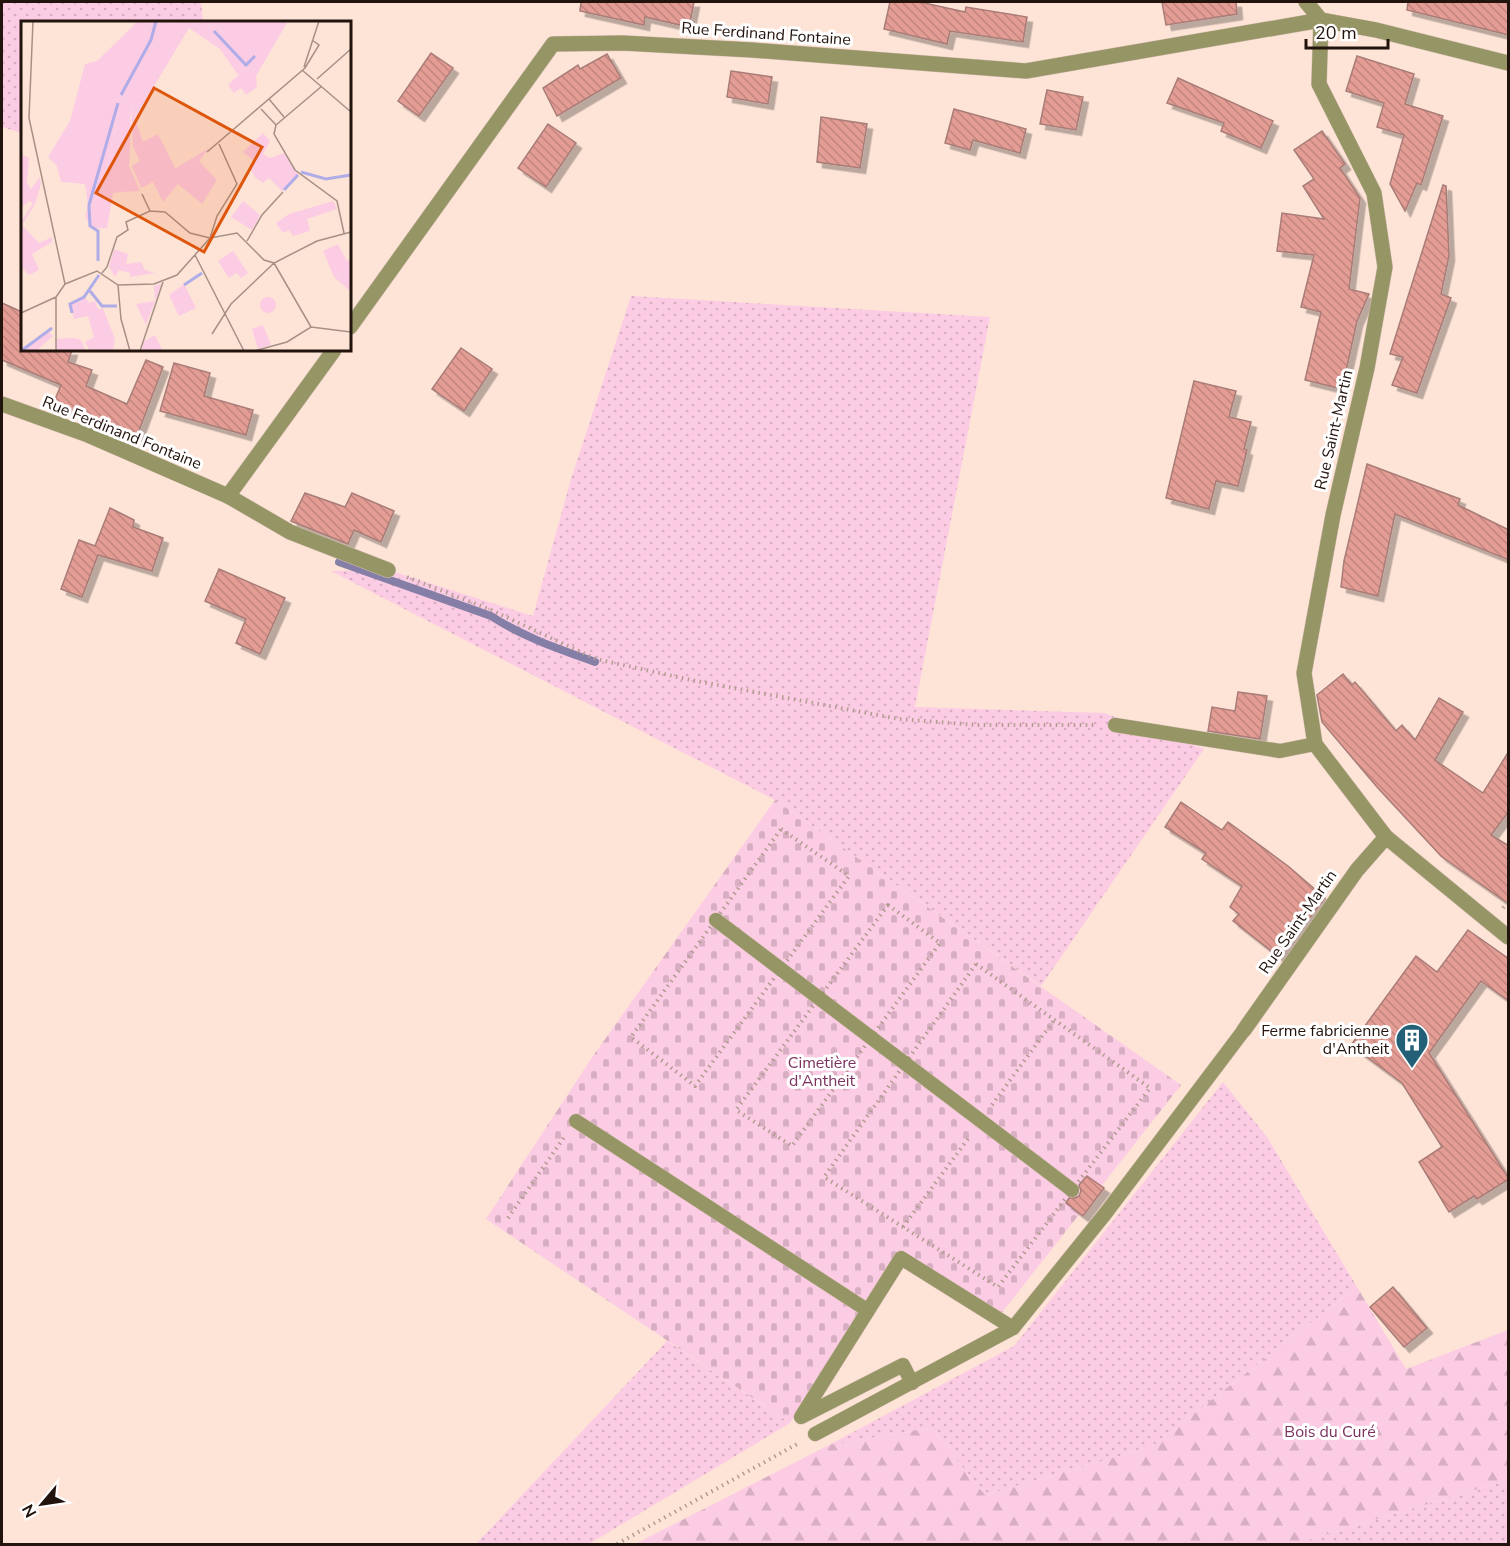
<svg xmlns="http://www.w3.org/2000/svg" width="1510" height="1546" font-family="'Nunito Sans',sans-serif">
<style>
.grass{fill:url(#grass-dots)}
.forest{fill:url(#forest-firs)}
.cemetery{fill:url(#cemetery-stones)}
.lines{fill:none;stroke-linecap:round;stroke-linejoin:round}
.stream{stroke:#857ea6;stroke-width:8}
.building{fill:url(#building-back-hatch);stroke:#a87c77;stroke-width:1.5;filter:url(#shadow)}
.service-casing{stroke:#d6beb2;stroke-width:15}
.minor-casing{stroke:#d6beb2;stroke-width:16}
.tertiary-casing{stroke:#d6beb2;stroke-width:16}
.path{stroke:#b29c91;stroke-width:4;stroke-dasharray:1.5 4.5;stroke-linecap:butt}
.service{stroke:#969566;stroke-width:14}
.minor{stroke:#969566;stroke-width:15}
.tertiary{stroke:#969566;stroke-width:15}
.labels{text-anchor:middle;dominant-baseline:central;stroke-width:6;stroke-linejoin:round;paint-order:stroke}
.street-label{font-size:16px;fill:#22130c;stroke:#fff}
.poi-label{font-size:16px;fill:#22130c;stroke:#fff;text-anchor:end}
.park-label{font-size:16px;fill:#7c325e;stroke:#fff}
.inset-river{fill:none;stroke:#aface8;stroke-width:3}
.inset-road{fill:none;stroke:#a69086;stroke-width:1.5}
.view{fill:#de560c;fill-opacity:0.15;stroke:#de560c;stroke-width:3}
.inset-edge{fill:none;stroke:#22130c;stroke-width:3}
</style>
<defs>
<pattern id="grass-dots" width="8" height="8" patternUnits="userSpaceOnUse" patternTransform="scale(1.5)"><rect width="8" height="8" fill="#fccce4"/><path d="M2 2h.1M6 6h.1" fill="none" stroke="#d8aec2" stroke-width="1.8" stroke-linecap="round"/></pattern>
<pattern id="forest-firs" width="22" height="20" patternUnits="userSpaceOnUse" patternTransform="scale(1.5)"><rect width="22" height="20" fill="#fccce4"/><path d="M5 1l3.5 6h-7zM16 11l3.5 6h-7z" fill="#d8aec2"/></pattern>
<pattern id="cemetery-stones" width="16" height="16" patternUnits="userSpaceOnUse" patternTransform="scale(1.5)"><rect width="16" height="16" fill="#fccce4"/><path d="M2 7V4a2 2 0 0 1 4 0v3zM10 15v-3a2 2 0 0 1 4 0v3z" fill="#d8aec2"/></pattern>
<pattern id="building-back-hatch" width="6" height="6" patternUnits="userSpaceOnUse" patternTransform="scale(1.5)"><rect width="6" height="6" fill="#e39d95"/><path d="M-1 5l2 2M0 0l6 6M5-1l2 2" fill="none" stroke="#c2867f"/></pattern>
<filter id="shadow"><feDropShadow dx="5.5" dy="5.5" stdDeviation="0" flood-color="#0004"/></filter>
</defs>
<rect width="100%" height="100%" fill="#fee4d7"/>
<!-- grass -->
<g class="grass">
<polygon points="2,2 201,2 203,22 22,22 22,133 2,127"/>
<polygon points="631,296 990,317 915,707 1104,713 1204,749 1041,986 775,800 331,571 388,570 533,616 571,479"/>
<polygon points="1223,1082 1267,1137 1357,1287 1151,1447 985,1495 931,1428 829,1445 1014,1346"/>
<polygon points="667,1341 790,1423 589,1544 476,1544"/>
<polygon points="1508,1480 1508,1544 1294,1544"/>
</g>
<!-- forest -->
<polygon class="forest" points="1357,1287 1406,1369 1508,1330 1508,1480 1294,1544 635,1544 829,1445 931,1428 985,1495 1151,1447"/>
<!-- cemetery -->
<polygon class="cemetery" points="775,800 1181,1085 1000,1315 899,1253 790,1423 486,1219 591,1059"/>
<g class="lines">
<!-- stream -->
<path class="stream" d="M339,562L491,616C523,637 559,649 595,662"/>
</g>
<!-- building -->
<g class="building">
<polygon points="581,2 694,2 689,27 645,17 644,25 580,11"/>
<polygon points="890,2 920,2 965,12 966,7 1027,17 1023,42 950,31 947,44 884,29"/>
<polygon points="1162,2 1236,2 1237,14 1166,25"/>
<polygon points="1408,2 1509,2 1509,35 1407,10"/>
<polygon points="431,53 453,68 419,116 398,101"/>
<polygon points="607,54 621,78 557,116 543,88 578,65 580,69"/>
<polygon points="1357,56 1414,74 1405,104 1443,116 1421,185 1417,183 1405,211 1390,184 1404,135 1377,127 1384,103 1346,91"/>
<polygon points="731,71 772,77 768,104 727,97"/>
<polygon points="1178,78 1273,121 1261,148 1221,131 1224,123 1167,103"/>
<polygon points="1047,90 1083,97 1076,130 1040,124"/>
<polygon points="954,109 1026,129 1020,153 973,140 970,150 945,143"/>
<polygon points="821,117 867,124 860,168 817,162"/>
<polygon points="548,124 576,143 546,187 518,168"/>
<polygon points="1322,131 1345,164 1340,168 1360,198 1349,289 1369,294 1357,321 1342,389 1305,380 1321,312 1301,307 1314,255 1277,251 1282,213 1324,219 1303,186 1314,179 1294,150"/>
<polygon points="1443,185 1446,186 1449,256 1441,294 1451,298 1417,393 1392,385 1403,357 1390,354"/>
<polygon points="2,303 22,312 22,350 72,350 68,362 92,370 86,386 127,404 146,360 163,367 137,436 53,404 61,385 2,360"/>
<polygon points="461,348 492,369 464,411 432,389"/>
<polygon points="174,363 210,373 204,396 253,410 246,435 160,411"/>
<polygon points="1194,381 1236,391 1229,417 1251,422 1244,449 1247,450 1238,486 1216,481 1209,509 1166,498"/>
<polygon points="1367,464 1460,499 1458,505 1509,530 1509,560 1395,514 1378,596 1341,587 1344,561"/>
<polygon points="305,493 345,507 352,493 394,511 381,542 354,530 348,544 291,521"/>
<polygon points="110,508 134,520 133,527 163,538 152,571 98,555 82,597 61,589 79,540 95,546"/>
<polygon points="219,569 285,598 260,654 236,643 246,619 205,601"/>
<polygon points="1343,674 1352,685 1355,682 1396,731 1402,725 1415,740 1439,698 1463,712 1435,760 1483,793 1509,751 1509,811 1491,835 1509,846 1509,904 1441,856 1377,787 1322,722 1317,695"/>
<polygon points="1238,692 1267,696 1260,739 1208,731 1212,707 1235,711"/>
<polygon points="1181,802 1222,830 1228,822 1288,866 1325,898 1279,957 1233,921 1239,914 1230,907 1242,886 1202,859 1206,853 1165,827"/>
<polygon points="1468,930 1509,959 1509,1001 1481,981 1429,1053 1509,1179 1477,1199 1474,1196 1449,1212 1419,1162 1442,1147 1402,1083 1351,1045 1416,956 1437,972"/>
<polygon points="1087,1176 1104,1188 1083,1216 1066,1203 1069,1198 1075,1198 1079,1196 1081,1191 1079,1185"/>
<polygon points="1393,1287 1427,1328 1404,1347 1370,1307"/>
</g>
<g class="lines">
<defs>
<g id="service">
<polyline points="1115,725 1280,751 1315,744"/>
<polyline points="716,920 1072,1190"/>
<polyline points="576,1121 867,1310"/>
<polyline points="912,1383 903,1365 801,1417 901,1258 1013,1328"/>
<polyline points="815,1434 1013,1328 1105,1214 1244,1030"/>
</g>
<g id="minor">
<polyline points="350,327 553,44 623,43 752,50 1026,71 1321,20 1319,84 1374,193 1385,267 1367,368 1333,515 1304,673 1315,744 1386,837 1508,937"/>
<polyline points="2,404 88,435 228,496 290,532 388,570"/>
<polyline points="228,496 334,350"/>
<polyline points="1244,1030 1357,870 1386,837"/>
</g>
<polyline id="tertiary" points="1306,2 1321,20 1376,30 1508,63"/>
</defs>
<!-- service casing -->
<use href="#service" class="service-casing"/>
<!-- minor casing -->
<use href="#minor" class="minor-casing"/>
<!-- tertiary casing -->
<use href="#tertiary" class="tertiary-casing"/>
<!-- path -->
<g class="path">
<polyline points="407,577 491,610 596,659 691,680 899,719 977,725 1096,725"/>
<polygon points="781,829 849,876 695,1086 631,1037"/>
<polygon points="888,905 940,943 792,1146 736,1110"/>
<polyline points="1503,908 1508,901"/>
<polygon points="976,964 1150,1088 998,1287 824,1177"/>
<polyline points="992,1105 1054,1020"/>
<polyline points="508,1218 565,1136"/>
<polyline points="903,1227 970,1136"/>
<polyline points="617,1544 797,1444"/>
</g>
<!-- service -->
<use href="#service" class="service"/>
<!-- minor -->
<use href="#minor" class="minor"/>
<!-- tertiary -->
<use href="#tertiary" class="tertiary"/>
</g>
<!-- icons -->
<defs>
<symbol id="building-pin" viewBox="-11 -11 22 30"><path d="M0 17L-7.5 6A9.5 9.5 0 1 1 7.5 6Z" fill="#236077" stroke="#fff"/><path d="M-4-6H4V6H1V3H-1V6H-4ZM-2.5-4.3h1.7v1.8h-1.7ZM.8-4.3h1.7v1.8H.8ZM-2.5-1h1.7V.8h-1.7ZM.8-1h1.7V.8H.8Z" fill="#fff"/></symbol>
</defs>
<g fill-rule="evenodd">
<use href="#building-pin" x="1393" y="1021" width="38" height="52"/>
</g>
<g class="labels">
<!-- street labels -->
<g class="street-label">
<text transform="translate(766 34) rotate(4)">Rue Ferdinand Fontaine</text>
<text transform="translate(1334 430) rotate(-77)">Rue Saint-Martin</text>
<text transform="translate(122 433) rotate(22)">Rue Ferdinand Fontaine</text>
<text transform="translate(1298 922) rotate(-55)">Rue Saint-Martin</text>
</g>
<!-- poi labels -->
<g class="poi-label">
<text x="1389" y="1031">Ferme fabricienne<tspan x="1389" dy="18">d'Antheit</tspan></text>
</g>
<!-- park labels -->
<g class="park-label">
<text x="822" y="1063">Cimetière<tspan x="822" dy="18">d'Antheit</tspan></text>
<text x="1330" y="1432">Bois du Curé</text>
</g>
</g>
<!-- overview -->
<g transform="translate(21 21)">
<rect width="330" height="330" fill="#fee4d7"/>
<path d="M117,0H186L226,46L217,54L199,28L168,7L114,97L122,121L112,126L110,83L100,80L78,185L67,184L64,163L40,161L36,145L27,136L49,100L64,43L76,40ZM242,112L249,120L242,133L249,137L263,132L277,153L261,170L248,157L242,162L234,156L229,148L234,141L222,131ZM188,127L178,140L196,159L181,183L157,163L142,181L132,161ZM109,128L108,145L119,170L99,171L96,151L99,137L106,136ZM0,133L8,137L6,162L10,168L19,156L20,163L14,183L1,204L18,222L31,216V221L11,233L18,249L8,254L0,246V201L12,182L8,180L0,187ZM222,180L239,194L231,209L210,196ZM312,180L316,188L286,198L289,210L272,215L268,209L262,212L255,202L268,193ZM212,230L227,252L220,257L216,252L208,257L197,240ZM330,237V271L313,256L328,246L326,240ZM141,263L127,298L125,304L115,283L134,280L133,265ZM163,263L175,287L158,295L148,274ZM64,276L68,282L74,280L77,288L82,287L94,318L92,330H69L64,321L73,316L67,295L53,298L49,284ZM242,304L250,324L237,328L231,308ZM28,311L32,315L15,330H2ZM54,317L60,319L65,330H36L35,318Z" fill="#fccce4"/>
<path d="M186,0H267L235,55L236,66L225,74L220,67L213,72L207,64L226,46ZM100,80L110,83L109,128L106,136L99,137L96,151L99,171L92,172L86,207H70L64,195L67,184L78,185ZM317,223L329,246L313,256L302,230ZM93,228L107,233L105,243L120,241L124,249L134,252L109,256V252L98,249L94,256L88,246ZM239 284a8 8 0 1 1 16 0a8 8 0 1 1-16 0Z" fill="#fccce4"/>
<path d="M137,113L155,149L120,167L111,145L119,140L112,126Z" fill="#fccce4"/>
<path d="M134,314L142,330H121L122,321Z" fill="#fccce4"/>
<path class="inset-river" d="M193,10L225,44L234,35M100,74L130,19L135,0M280,151L305,158L330,154M263,169L277,154M77,240V210L69,205L68,184L97,82M163,264L181,252M69,270L81,285H96M51,292L49,283L63,276L78,254M0,330L31,307"/>
<path class="inset-road" d="M12,0L8,97L44,263M283,46L298,0M281,49L330,91M296,58L330,28M248,78L263,96M240,88L255,104M255,104L253,113L274,149L316,180L323,212M255,104L301,65M186,131L284,47L298,24L291,19M121,173L129,190M189,217L216,212L243,239L253,242L290,306M226,220L241,194L262,171M174,234L223,330M81,252L86,246L96,216L107,209L105,201L129,190L144,191L169,212L189,217M44,263L76,250L97,264L133,263L156,254L189,217L196,195L216,163L198,123M97,264L100,298L109,330M0,292L35,276M191,313L210,283L253,242L296,220L330,211M35,330V276L44,263M119,330L142,261M233,330L266,321L290,306L330,311"/>
<path class="view" d="M133,67L241,126L183,231L75,172Z"/>
<rect width="330" height="330" class="inset-edge"/>
</g>
<!-- border -->
<rect width="1510" height="1546" fill="none" stroke="#22130c" stroke-width="6"/>
<!-- north arrow -->
<g transform="translate(42 1504) rotate(241)" stroke="#ffffff" stroke-width="4.5" paint-order="stroke">
<path d="M0-4.5L10 22L0 15L-10 22Z" fill="#22130c"/>
<text y="-9" font-size="16" font-weight="bold" text-anchor="middle" fill="#22130c">N</text>
</g>
<!-- scale -->
<path d="M1306 39v9h82v-9" fill="none" stroke="#22130c" stroke-width="3"/>
<text x="1315" y="39" font-size="18" fill="#22130c" stroke="#ffffff" stroke-width="4.5" paint-order="stroke">20 m</text>
</svg>
